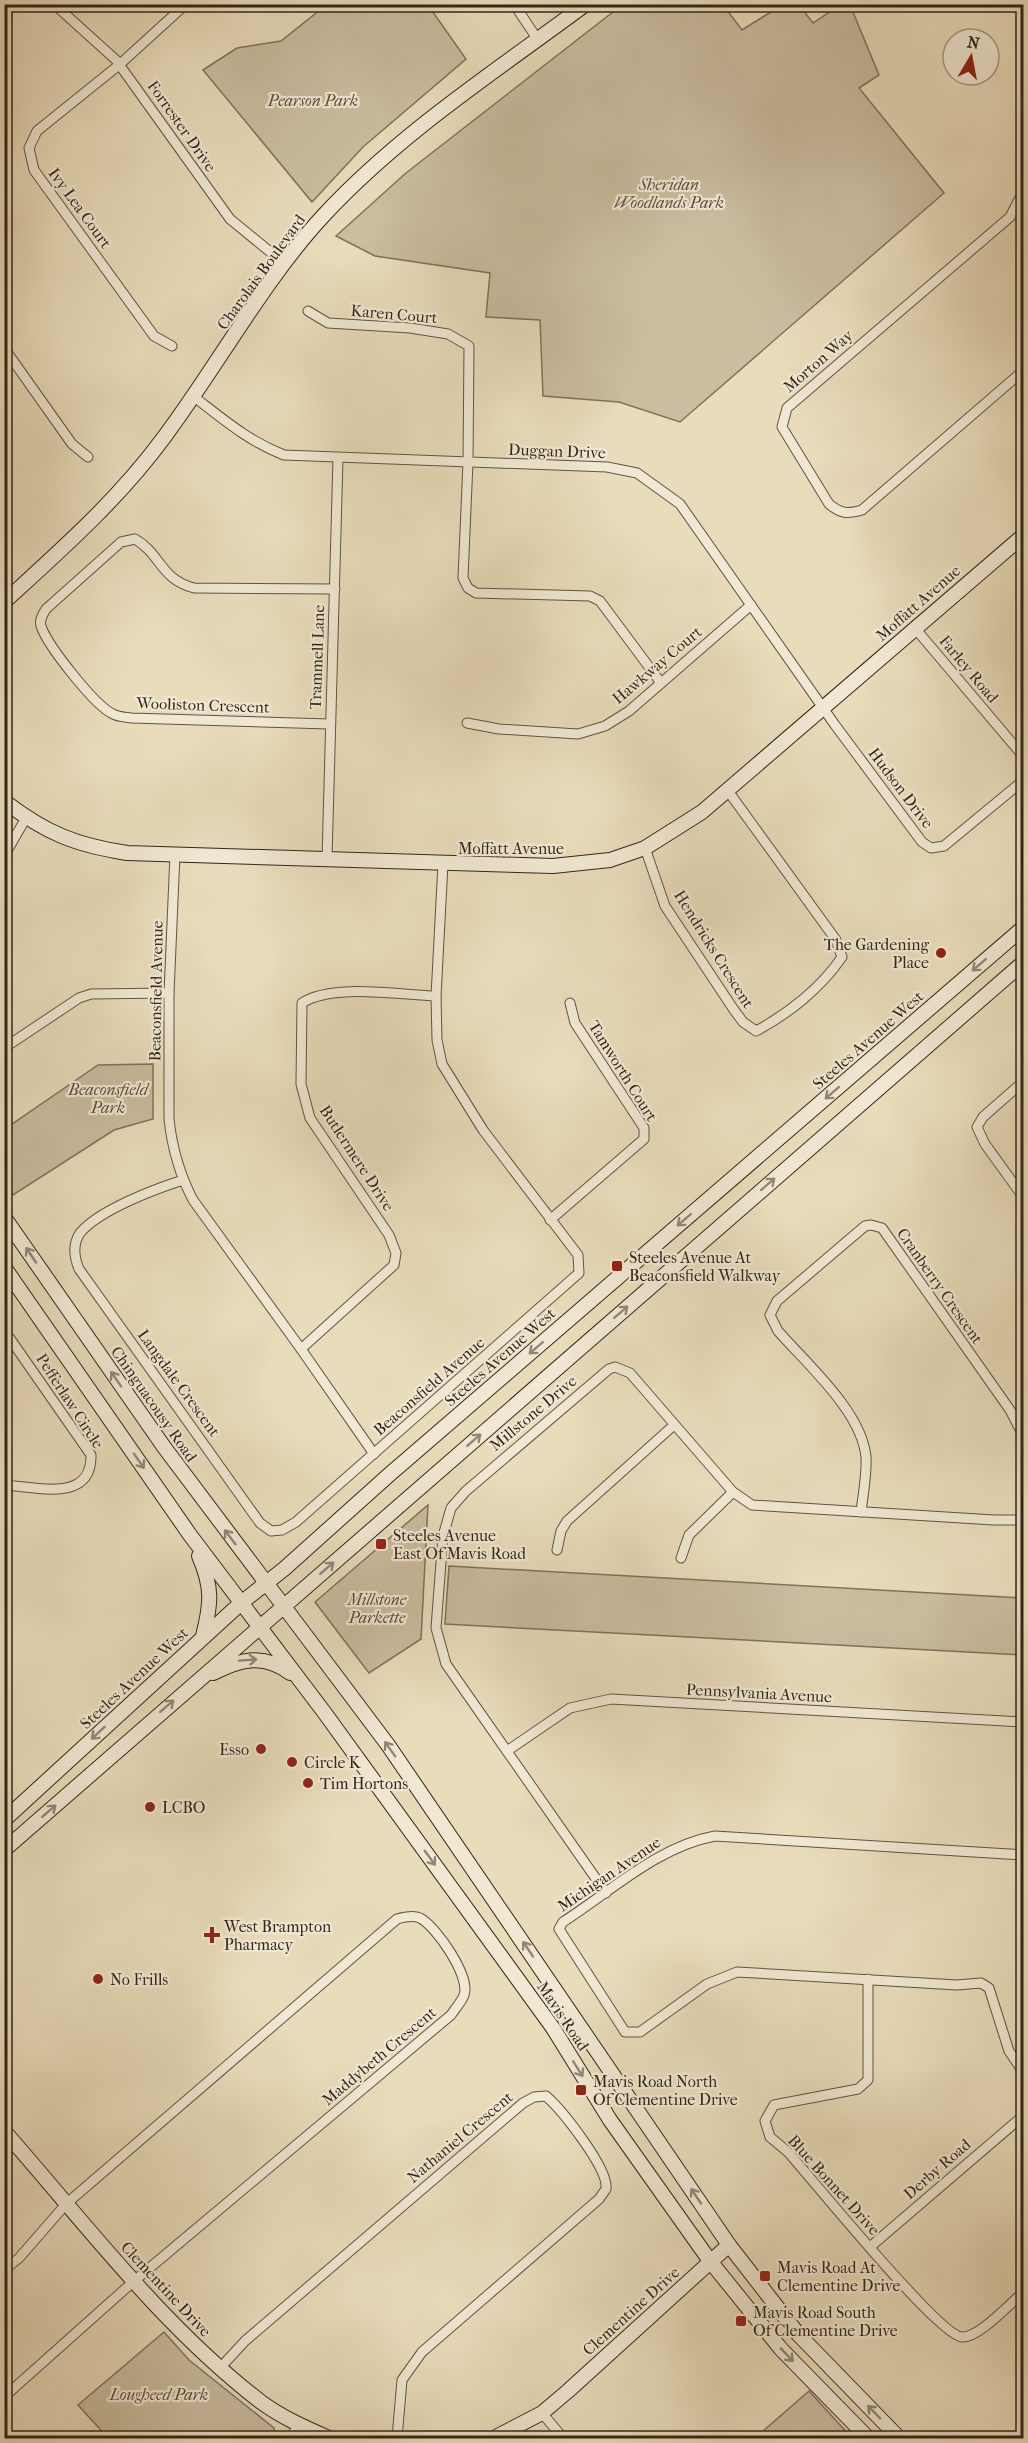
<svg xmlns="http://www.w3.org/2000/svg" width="1028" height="2443" font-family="'IM FELL French Canon',serif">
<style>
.green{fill:#cabda0;stroke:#7d725e;stroke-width:1.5}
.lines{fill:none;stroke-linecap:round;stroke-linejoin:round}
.street-casing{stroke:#5e5443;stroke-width:11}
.secondary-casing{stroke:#30261b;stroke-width:16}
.street{stroke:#f1e8d3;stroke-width:9}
.secondary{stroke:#f1e8d3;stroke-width:14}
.oneway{stroke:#908777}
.poi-dot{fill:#8f2418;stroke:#f1e8d3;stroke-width:2}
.labels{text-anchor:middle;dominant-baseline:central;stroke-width:4.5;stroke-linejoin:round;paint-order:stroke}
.park-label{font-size:16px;font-style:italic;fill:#564c3c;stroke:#f1e8d3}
.street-label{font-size:16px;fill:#30261b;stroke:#f1e8d3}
.poi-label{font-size:16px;fill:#30261b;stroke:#f1e8d3;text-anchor:start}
</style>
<rect width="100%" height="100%" fill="#e9dcbb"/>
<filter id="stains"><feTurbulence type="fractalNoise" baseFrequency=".00333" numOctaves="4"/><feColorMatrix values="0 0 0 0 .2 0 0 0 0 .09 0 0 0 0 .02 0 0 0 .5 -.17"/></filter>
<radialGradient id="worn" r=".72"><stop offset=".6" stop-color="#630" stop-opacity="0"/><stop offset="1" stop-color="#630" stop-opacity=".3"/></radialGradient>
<!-- green -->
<g class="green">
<polygon points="319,4 428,5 466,59 363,147 312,202 203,70 237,48 281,41 316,13"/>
<polygon points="622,5 723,5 742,30 782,5 799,5 813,23 840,5 850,5 879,75 859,88 944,193 680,422 619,402 543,396 540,320 486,317 490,273 375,256 336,236 406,173"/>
<polygon points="153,1064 153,1119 114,1130 13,1195 5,1183 5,1129 98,1065"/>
<polygon points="428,1505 421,1639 369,1673 315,1602"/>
<polygon points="449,1566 1023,1598 1023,1655 445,1624"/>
<polygon points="164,2332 189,2360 274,2428 276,2438 108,2438 78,2405"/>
<polygon points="809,2391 852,2438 755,2438"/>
</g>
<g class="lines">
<defs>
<g id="street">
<polyline points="54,4 116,60 230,219 285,264"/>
<polyline points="514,4 538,40"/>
<path d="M1024,190L1010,217L787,408L782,427L829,504C841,514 848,514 862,510L1024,370"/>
<polyline points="308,311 328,323 410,328 448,334 469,346 468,462 463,578 468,588 476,593 590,596 600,601 661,683"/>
<polyline points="172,346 154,336 34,170 29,148 37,131 119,65 186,4"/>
<polyline points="4,348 72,444 88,457"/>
<path d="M193,396C223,419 248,441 284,455L607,467L637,473L680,504L835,725L922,842L931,848L944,846L1024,780"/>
<polyline points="914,627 1024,757"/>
<polyline points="467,723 499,729 578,734 605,726 629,711 751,605"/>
<path d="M329,724L131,718C125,717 118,717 113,714C95,706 47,645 41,626C39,620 43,614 46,609L121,542L135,539C161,554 160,579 194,588L335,589"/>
<path d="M645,848L665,906L734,1010L743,1022L756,1031C788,1014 821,988 842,957L836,940L728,791"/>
<path d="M175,854L169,993V1119C172,1148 180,1175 193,1200L301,1349L374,1454"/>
<polyline points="4,856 26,818"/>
<polyline points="327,859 338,458"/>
<polyline points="4,1048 79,998 91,994 169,993"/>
<polyline points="1024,1081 983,1117 977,1127 985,1144 1024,1198"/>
<path d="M183,1180C155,1189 99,1210 80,1233C72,1245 74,1257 79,1269L260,1523L271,1531L282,1530L296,1522L579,1273L578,1255L483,1130L442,1064L437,1040L436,996L443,864"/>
<polyline points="550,1220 644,1139 644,1128 575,1023 570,1003"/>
<path d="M4,1330L91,1455C92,1503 37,1487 4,1485"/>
<path d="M301,1349L394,1265L396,1253L389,1235L310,1118L301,1084L302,1003C332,983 400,995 436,996"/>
<path d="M861,1512C863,1494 867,1475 866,1457C862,1412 807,1364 778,1331L770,1315L777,1301L865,1226L871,1225L882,1228L1010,1410L1024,1437"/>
<polyline points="557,1550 561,1531 567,1521 674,1425"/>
<polyline points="681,1558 689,1535 733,1492"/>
<polyline points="507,1751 570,1708 611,1699 1024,1722"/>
<path d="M1024,1855L715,1836C659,1846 611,1891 563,1922L559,1929L625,2032H640L707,1984L737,1972L957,1985L981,1983L989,1988L1009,2051L1024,2073"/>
<polyline points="606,1893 446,1664 436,1628 443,1536 451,1508 466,1491 609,1369 615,1367 630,1373 733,1492 752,1505 994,1520 1024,1520"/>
<path d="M868,1979V2080L858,2089L774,2105L765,2121L770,2137L788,2152C812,2179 939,2336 962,2337C979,2338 1010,2303 1024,2292"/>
<polyline points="870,2247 1024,2115"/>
<path d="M4,2270L19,2258L66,2204L397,1919C404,1917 413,1915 420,1918C436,1926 471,1977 464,1995C462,2001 455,2009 451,2015L134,2281L4,2397"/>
<path d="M221,2367L245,2341L523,2103L534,2097L546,2096C562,2110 609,2169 606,2189L599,2199L422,2352L402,2380L397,2438"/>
<polyline points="542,2413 563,2438"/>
<polyline points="291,2438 298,2425"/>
</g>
<g id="secondary">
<path d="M4,602C62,549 119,499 165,436C218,365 265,278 324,215C400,133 496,71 586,4"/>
<path d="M4,801C46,833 75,845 127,853L553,866L610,860L645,848L702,812L1024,535"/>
<polyline points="4,1217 164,1447 388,1745 729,2245 798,2334 899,2438"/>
<polyline points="4,1267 190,1535 324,1712 553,2028 610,2120 710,2261 781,2349 868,2438"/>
<path d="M199,1556C213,1588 211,1604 203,1636"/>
<path d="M213,1673C241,1659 264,1653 290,1673"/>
<polyline points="4,1820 241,1603 284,1569 390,1474 1024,927"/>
<polyline points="4,1850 1024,962"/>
<path d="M4,2131C86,2224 162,2326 261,2402C281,2417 306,2428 329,2438"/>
<polyline points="494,2438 542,2413 568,2391 729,2245"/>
</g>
</defs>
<!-- street casing -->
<use href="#street" class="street-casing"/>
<!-- secondary casing -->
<use href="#secondary" class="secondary-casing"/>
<!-- street -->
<use href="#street" class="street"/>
<!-- secondary -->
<use href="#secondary" class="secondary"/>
</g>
<!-- one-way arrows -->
<defs><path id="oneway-shaft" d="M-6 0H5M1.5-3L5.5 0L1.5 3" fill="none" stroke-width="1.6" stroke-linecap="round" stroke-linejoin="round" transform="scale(1.5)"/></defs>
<g class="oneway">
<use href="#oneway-shaft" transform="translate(979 965) rotate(139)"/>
<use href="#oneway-shaft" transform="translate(832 1093) rotate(139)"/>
<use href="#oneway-shaft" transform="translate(768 1184) rotate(-41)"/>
<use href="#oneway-shaft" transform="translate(684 1220) rotate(139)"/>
<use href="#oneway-shaft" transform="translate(31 1255) rotate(-124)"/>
<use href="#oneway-shaft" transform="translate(621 1312) rotate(-41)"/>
<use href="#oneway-shaft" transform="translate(536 1348) rotate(139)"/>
<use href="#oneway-shaft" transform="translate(116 1379) rotate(-125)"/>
<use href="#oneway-shaft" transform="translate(474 1440) rotate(-41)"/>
<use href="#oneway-shaft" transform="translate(139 1461) rotate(55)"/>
<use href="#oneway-shaft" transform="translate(230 1537) rotate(-127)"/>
<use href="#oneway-shaft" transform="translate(327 1568) rotate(-41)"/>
<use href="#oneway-shaft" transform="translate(248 1660) rotate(-4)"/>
<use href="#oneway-shaft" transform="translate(167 1706) rotate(-41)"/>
<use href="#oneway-shaft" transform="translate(98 1733) rotate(137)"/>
<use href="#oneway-shaft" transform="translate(390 1749) rotate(-125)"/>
<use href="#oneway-shaft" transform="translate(49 1811) rotate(-41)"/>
<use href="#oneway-shaft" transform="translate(430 1858) rotate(54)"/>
<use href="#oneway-shaft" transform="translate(528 1949) rotate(-124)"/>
<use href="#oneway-shaft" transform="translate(578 2069) rotate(58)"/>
<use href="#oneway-shaft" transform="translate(696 2196) rotate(-124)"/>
<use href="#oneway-shaft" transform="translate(787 2355) rotate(47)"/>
<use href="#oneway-shaft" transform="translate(874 2412) rotate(-134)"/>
</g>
<!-- markers -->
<g class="poi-dot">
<circle cx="941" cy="953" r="6"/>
<rect x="611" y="1260" width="12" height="12" rx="3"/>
<rect x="375" y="1538" width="12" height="12" rx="3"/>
<circle cx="261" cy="1749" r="6"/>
<circle cx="292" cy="1762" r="6"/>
<circle cx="308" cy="1783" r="6"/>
<circle cx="150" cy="1807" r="6"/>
<path d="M209 1926h6v6h6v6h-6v6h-6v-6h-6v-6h6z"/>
<circle cx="98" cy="1979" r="6"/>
<rect x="575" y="2084" width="12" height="12" rx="3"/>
<rect x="759" y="2270" width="12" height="12" rx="3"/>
<rect x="735" y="2315" width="12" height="12" rx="3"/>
</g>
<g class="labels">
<!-- park labels -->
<g class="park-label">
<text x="313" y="100">Pearson Park</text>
<text x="669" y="184">Sheridan<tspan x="669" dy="18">Woodlands Park</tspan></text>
<text x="108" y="1089">Beaconsfield<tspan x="108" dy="18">Park</tspan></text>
<text x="377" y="1599">Millstone<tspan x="377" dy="18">Parkette</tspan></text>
<text x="159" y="2394">Lougheed Park</text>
</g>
<!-- street labels -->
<g class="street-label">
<text transform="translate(182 126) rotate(55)">Forrester Drive</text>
<text transform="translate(80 208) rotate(54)">Ivy Lea Court</text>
<text transform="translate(261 272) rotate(-54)">Charolais Boulevard</text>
<text transform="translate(394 314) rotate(5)">Karen Court</text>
<text transform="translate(818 361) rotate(-41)">Morton Way</text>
<text transform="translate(557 451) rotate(2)">Duggan Drive</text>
<text transform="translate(918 603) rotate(-41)">Moffatt Avenue</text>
<text transform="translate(317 657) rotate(-88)">Trammell Lane</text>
<text transform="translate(657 665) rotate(-40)">Hawkway Court</text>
<text transform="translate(969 669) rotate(50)">Farley Road</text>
<text transform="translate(203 705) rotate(2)">Wooliston Crescent</text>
<text transform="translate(901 788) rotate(53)">Hudson Drive</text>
<text x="511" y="848">Moffatt Avenue</text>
<text transform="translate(714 949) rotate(58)">Hendricks Crescent</text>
<text transform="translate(156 991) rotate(-89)">Beaconsfield Avenue</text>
<text transform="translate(868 1040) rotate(-41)">Steeles Avenue West</text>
<text transform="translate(623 1071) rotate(58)">Tamworth Court</text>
<text transform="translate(357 1158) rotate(57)">Butlermere Drive</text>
<text transform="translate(940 1286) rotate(55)">Cranberry Crescent</text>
<text transform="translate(500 1357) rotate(-41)">Steeles Avenue West</text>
<text transform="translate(179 1383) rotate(54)">Langdale Crescent</text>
<text transform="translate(429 1386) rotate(-41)">Beaconsfield Avenue</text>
<text transform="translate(70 1401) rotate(57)">Pefferlaw Circle</text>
<text transform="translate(154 1404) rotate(55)">Chinguacousy Road</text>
<text transform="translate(533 1413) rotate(-40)">Millstone Drive</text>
<text transform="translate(134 1678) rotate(-43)">Steeles Avenue West</text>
<text transform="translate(759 1693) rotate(3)">Pennsylvania Avenue</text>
<text transform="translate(609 1874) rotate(-34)">Michigan Avenue</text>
<text transform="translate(563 2016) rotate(56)">Mavis Road</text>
<text transform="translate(379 2056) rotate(-40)">Maddybeth Crescent</text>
<text transform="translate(460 2137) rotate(-40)">Nathaniel Crescent</text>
<text transform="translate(937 2169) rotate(-41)">Derby Road</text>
<text transform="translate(834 2185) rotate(48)">Blue Bonnet Drive</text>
<text transform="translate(166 2289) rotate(47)">Clementine Drive</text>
<text transform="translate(631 2311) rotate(-42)">Clementine Drive</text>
</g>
<!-- poi labels -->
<g class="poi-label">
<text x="929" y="944" text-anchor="end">The Gardening<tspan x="929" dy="18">Place</tspan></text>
<text x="629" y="1257">Steeles Avenue At<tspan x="629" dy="18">Beaconsfield Walkway</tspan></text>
<text x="393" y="1535">Steeles Avenue<tspan x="393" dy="18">East Of Mavis Road</tspan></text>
<text x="249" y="1749" text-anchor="end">Esso</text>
<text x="304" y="1762">Circle K</text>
<text x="320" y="1783">Tim Hortons</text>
<text x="162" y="1807">LCBO</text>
<text x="224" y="1926">West Brampton<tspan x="224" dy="18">Pharmacy</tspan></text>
<text x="110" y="1979">No Frills</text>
<text x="593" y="2081">Mavis Road North<tspan x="593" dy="18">Of Clementine Drive</tspan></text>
<text x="777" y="2267">Mavis Road At<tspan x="777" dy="18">Clementine Drive</tspan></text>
<text x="753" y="2312">Mavis Road South<tspan x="753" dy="18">Of Clementine Drive</tspan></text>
</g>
</g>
<!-- margin -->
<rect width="1028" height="2443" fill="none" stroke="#e9dcbb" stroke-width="24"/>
<rect x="6" y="6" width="1016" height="2431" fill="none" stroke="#30261b" stroke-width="3"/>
<rect x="12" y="12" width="1004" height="2419" fill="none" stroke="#30261b" stroke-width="1.5"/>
<!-- north arrow -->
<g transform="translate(971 57) rotate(10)"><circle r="28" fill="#f1e8d3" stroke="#a49a89" stroke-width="1.5"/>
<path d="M0-4.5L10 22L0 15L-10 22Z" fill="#8f2418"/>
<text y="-9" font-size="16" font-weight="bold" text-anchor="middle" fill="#30261b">N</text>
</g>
<rect width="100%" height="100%" filter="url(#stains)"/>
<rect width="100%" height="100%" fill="url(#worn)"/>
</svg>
